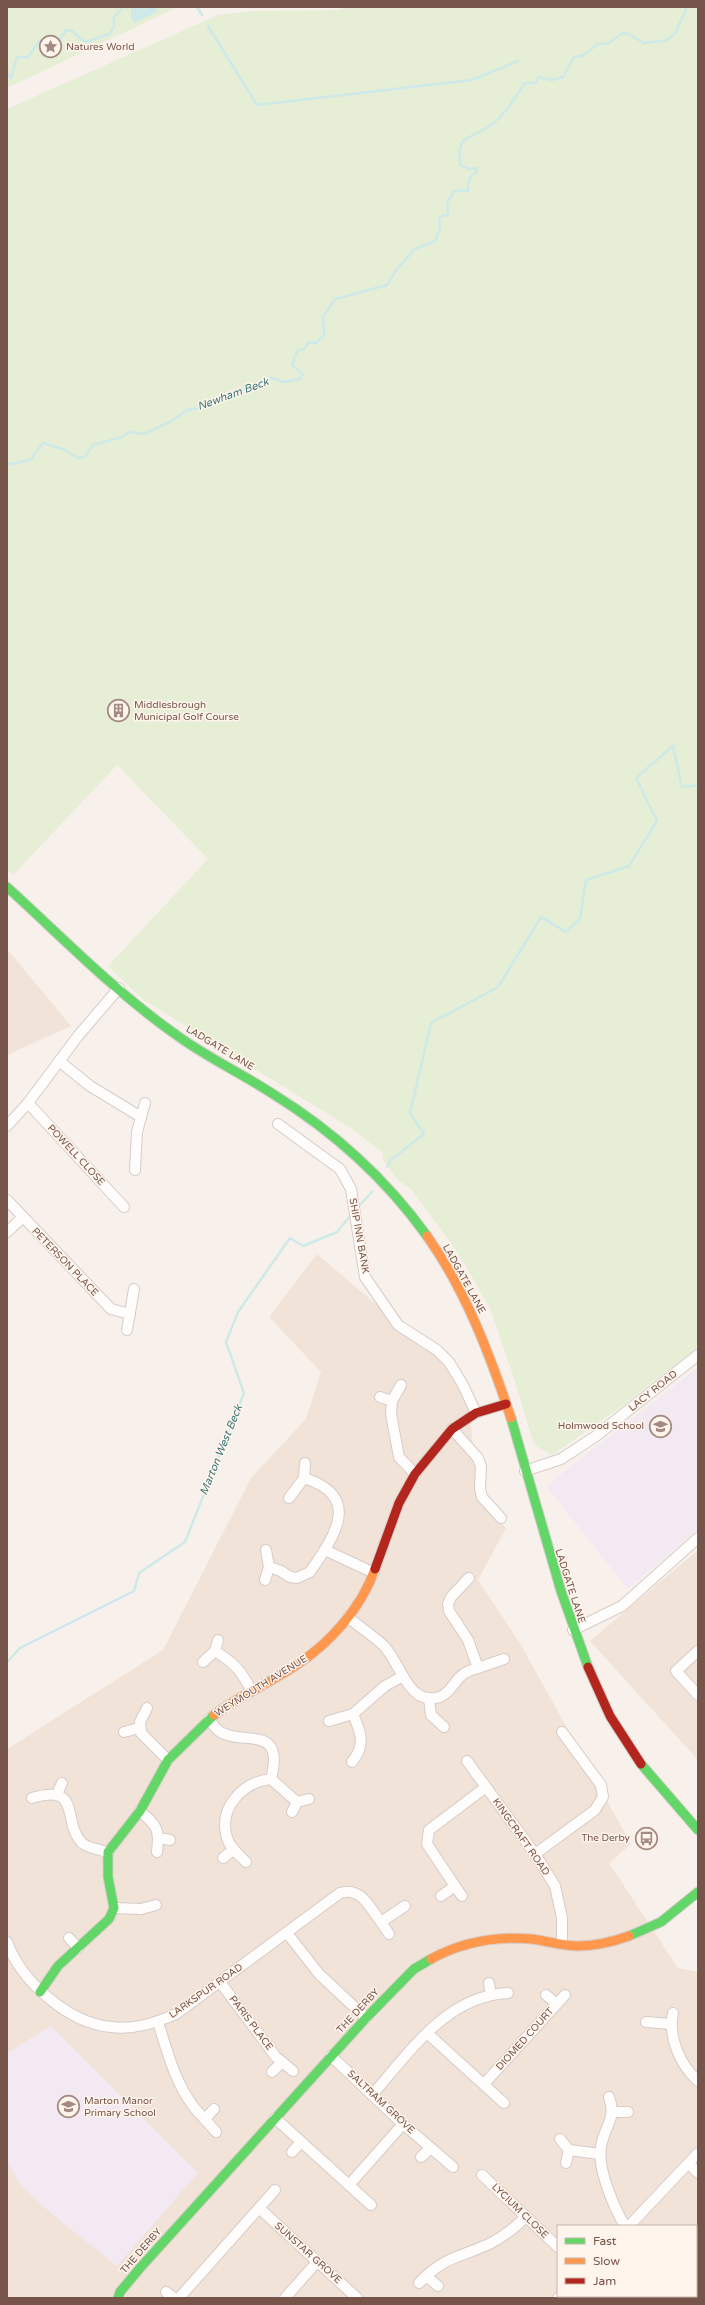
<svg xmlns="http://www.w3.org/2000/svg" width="705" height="2305" font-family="'Varela Round',sans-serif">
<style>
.residential{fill:#f1e3d8;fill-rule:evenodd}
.education{fill:#f2e9f3}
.green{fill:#e6eed6}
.water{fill:#cde9e8}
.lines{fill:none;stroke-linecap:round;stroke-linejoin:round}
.stream{stroke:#cde9e8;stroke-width:2.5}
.street-casing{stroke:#d6ccc8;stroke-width:12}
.fast-casing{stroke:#d7ccc8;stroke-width:11}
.slow-casing{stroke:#d7ccc8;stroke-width:11}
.jam-casing{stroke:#d7ccc8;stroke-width:11}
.street{stroke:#fefdfc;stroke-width:10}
.fast{stroke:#63d668;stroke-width:9}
.slow{stroke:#ff974d;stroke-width:9}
.jam{stroke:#b3261e;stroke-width:9}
.labels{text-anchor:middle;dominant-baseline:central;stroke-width:3;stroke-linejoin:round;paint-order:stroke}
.poi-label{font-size:10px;fill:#76544a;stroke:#fff5ec;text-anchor:start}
.street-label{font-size:10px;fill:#76544a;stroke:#fff5ec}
.water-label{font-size:11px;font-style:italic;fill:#3d797c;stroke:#fff5ec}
</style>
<rect width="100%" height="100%" fill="#f8f1eb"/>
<!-- residential -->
<g class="residential">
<polygon points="7,949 71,1026 7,1055"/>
<path d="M317,1254L443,1361L469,1408L479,1501L506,1528L478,1580L521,1645L631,1844L609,1863L678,1968L698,1972V2298H7V1749L163,1650L251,1478L306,1419L321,1372L269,1317ZM558,2226H696V2296H558Z"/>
<polygon points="698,1550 698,1760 590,1641"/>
</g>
<!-- education -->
<g class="education">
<polygon points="698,1367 698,1529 628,1589 546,1486"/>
<polygon points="51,2026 198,2173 117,2266 54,2216 21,2186 7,2161 7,2053"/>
</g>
<!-- green -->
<g class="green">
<polygon points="7,7 178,7 7,88"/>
<polygon points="351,7 698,7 698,1347 621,1407 552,1455 534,1445 515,1381 490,1308 458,1253 411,1189 398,1180 383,1160 383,1153 352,1129 142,999 108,966 208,859 117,765 13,875 7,869 7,109 218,15 251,11 338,10"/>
</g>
<!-- water -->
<polygon class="water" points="123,7 155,7 158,11 135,23 131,18 131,7 127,10"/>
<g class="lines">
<!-- stream -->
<g class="stream">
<polyline points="197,7 202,15"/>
<polyline points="208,26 257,105 472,80 518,61"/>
<polyline points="7,73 11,78 17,57 28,57 39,41 59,41 65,31 71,30 81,39 86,42 109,34 114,27 114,17 123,7"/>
<path d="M7,463L15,464L31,459L43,443L65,450L77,458L85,457L93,445L122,437L129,432L144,434L170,422L187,410L200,408L271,378L284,382L300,379L303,374L292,365L297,351L304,349L309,342L316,343L324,335L323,317L335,299L387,285L397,269L415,249L435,241L440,228L439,219L441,216L448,215L447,203L454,191H468C468,181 468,177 477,172L476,168L469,169L460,165C460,158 458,147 463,141C469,136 479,133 485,129C503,118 514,100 525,83H535L539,77L552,80L563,77L574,57L582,56L598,44L609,43L621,34L627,33L644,43L667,40L675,34L687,7"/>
<polyline points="387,1167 391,1160 424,1134 410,1113 431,1023 498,987 541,917 566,932 580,919 586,880 629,866 657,821 636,778 673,746 682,787 698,785"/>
<polyline points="357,1208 372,1192"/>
<polyline points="7,1662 20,1648 134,1591 139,1573 185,1542 244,1393 226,1342 238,1312 290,1238 303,1246 337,1232 351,1215"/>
</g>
<defs>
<g id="street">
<polyline points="59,1061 90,1086 141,1117"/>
<polyline points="28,1103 124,1207"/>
<polyline points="278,1124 340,1169 351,1189 365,1277 398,1325 437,1350 449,1362 463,1385 476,1413"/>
<polyline points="7,1126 28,1103 78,1036 119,988"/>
<polyline points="135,1170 137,1132 145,1103"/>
<polyline points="7,1200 111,1309 130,1314"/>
<polyline points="7,1232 22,1218"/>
<polyline points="127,1330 134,1289"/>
<polyline points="401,1385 392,1401 391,1414 399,1457 415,1474"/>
<polyline points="380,1397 392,1401"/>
<polyline points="452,1429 478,1458 481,1466 480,1489 482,1497 501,1518"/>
<polyline points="525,1471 561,1459 596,1436 698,1355"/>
<polyline points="289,1498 304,1478 305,1463"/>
<polyline points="325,1550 374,1573"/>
<path d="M269,1567L281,1571L290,1577L297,1578L310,1572C333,1538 364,1497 304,1478"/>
<polyline points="265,1580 269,1567 266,1550"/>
<path d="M348,1617C359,1627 373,1635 384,1646C400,1662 408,1707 440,1697C449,1693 453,1685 459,1678C464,1672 471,1670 478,1668L468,1640L449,1611L448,1604L451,1597L469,1578"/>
<polyline points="573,1630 622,1606 698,1538"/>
<path d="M215,1651C234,1663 241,1670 251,1690"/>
<polyline points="698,1651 676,1671 698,1695"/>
<polyline points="203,1662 215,1651 218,1640"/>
<polyline points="478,1668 504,1659"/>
<polyline points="429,1698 431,1715 444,1727"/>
<polyline points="147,1708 140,1722 141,1733 168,1760"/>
<path d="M209,1719C212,1723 215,1728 219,1731C241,1747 286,1722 271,1779C243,1782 218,1807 227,1838C230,1848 239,1855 246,1862"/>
<polyline points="329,1721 353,1714 385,1686 403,1676"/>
<polyline points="124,1732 139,1728"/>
<polyline points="467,1761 535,1854 555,1886 562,1918 562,1944"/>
<path d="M352,1762C366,1745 361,1733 353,1714"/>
<polyline points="271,1779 297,1802 292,1812"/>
<polyline points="57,1794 62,1783"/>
<path d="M32,1798C83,1783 61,1821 82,1843C87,1848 101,1850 108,1852"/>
<polyline points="297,1802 309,1799"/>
<path d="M140,1811C157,1826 160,1829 157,1852"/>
<polyline points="159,1838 170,1840"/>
<polyline points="535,1854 595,1810 603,1797 601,1785 562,1732"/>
<polyline points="223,1858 233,1850"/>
<polyline points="455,1886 462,1896"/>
<polyline points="441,1896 455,1886 427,1844 429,1830 486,1787"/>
<polyline points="114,1908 141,1909 156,1905"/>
<polyline points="381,1922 389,1934"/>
<polyline points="287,1933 319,1974 366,2018"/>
<polyline points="69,1938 78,1948"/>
<path d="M7,1942C21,1981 68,2023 111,2027C134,2030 155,2023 176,2014L340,1893C361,1886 370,1908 381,1922L405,1906"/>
<polyline points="220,1982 276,2057 293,2071"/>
<polyline points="489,1983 491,1995"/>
<polyline points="546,1995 557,2004"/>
<path d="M673,2013C668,2037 680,2065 698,2081"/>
<path d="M158,2022C167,2051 175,2082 193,2106C200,2115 209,2123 216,2132"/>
<polyline points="646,2022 671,2024"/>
<polyline points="427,2033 504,2103"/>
<polyline points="331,2056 403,2124 453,2167"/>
<polyline points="272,2072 282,2062"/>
<polyline points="484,2084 565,1995"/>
<path d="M372,2095C410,2052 446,1996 508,1993"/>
<path d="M609,2097C617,2120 604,2126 601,2147C597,2168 614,2208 625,2226"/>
<polyline points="613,2112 628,2112"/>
<polyline points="275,2118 371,2205"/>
<polyline points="205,2119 214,2109"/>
<polyline points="560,2139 569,2150 600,2154"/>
<polyline points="292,2152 301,2142"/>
<polyline points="421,2157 431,2148"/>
<polyline points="566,2163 569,2150"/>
<polyline points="689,2164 698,2173"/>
<polyline points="482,2175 558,2247"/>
<polyline points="349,2185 403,2124"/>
<polyline points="259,2208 275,2190"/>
<polyline points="629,2226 698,2153"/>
<polyline points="426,2276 438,2286"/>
<polyline points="696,2278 698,2276"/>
<path d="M419,2283C446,2255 460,2258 491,2243C505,2236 515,2227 526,2217"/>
<polyline points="166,2292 174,2298"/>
<polyline points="696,2293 698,2295"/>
<polyline points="179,2298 259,2208 357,2298"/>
<polyline points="285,2298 317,2262"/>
<polyline points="558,2298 560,2296"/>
</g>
<g id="fast">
<path d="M7,887C62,937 114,991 175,1034C206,1057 241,1073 273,1094C333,1131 386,1179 427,1236"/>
<polyline points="511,1418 561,1591 588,1667"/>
<polyline points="641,1764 698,1830"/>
<polyline points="629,1936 661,1922 698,1892"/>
<polyline points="40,1992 58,1966 109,1919 114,1908 108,1877 108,1852 140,1811 168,1760 214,1715"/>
<polyline points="118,2298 120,2292 140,2268 366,2018 414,1969 431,1959"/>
</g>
<g id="slow">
<path d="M427,1236C466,1291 490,1355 511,1418"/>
<path d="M214,1715C239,1696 268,1684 295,1666C329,1644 361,1609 375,1569"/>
<path d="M431,1959C462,1942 497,1936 532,1939C547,1941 563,1946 578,1946C595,1946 612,1942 629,1936"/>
</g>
<g id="jam">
<polyline points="375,1569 399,1503 415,1474 452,1429 476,1413 506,1404"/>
<polyline points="588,1667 610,1716 641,1764"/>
</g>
</defs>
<!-- street casing -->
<use href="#street" class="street-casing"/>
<!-- fast casing -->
<use href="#fast" class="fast-casing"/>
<!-- slow casing -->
<use href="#slow" class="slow-casing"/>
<!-- jam casing -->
<use href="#jam" class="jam-casing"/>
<!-- street -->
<use href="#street" class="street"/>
<!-- fast -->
<use href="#fast" class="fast"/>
<!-- slow -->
<use href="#slow" class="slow"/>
<!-- jam -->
<use href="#jam" class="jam"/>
</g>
<!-- icons -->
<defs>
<symbol id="sight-ring" viewBox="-11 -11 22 22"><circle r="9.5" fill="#fff5ec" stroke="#a48b82" stroke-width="1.5"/><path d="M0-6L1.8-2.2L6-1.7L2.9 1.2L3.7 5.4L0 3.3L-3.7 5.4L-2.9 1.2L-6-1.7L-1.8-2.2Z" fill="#a48b82"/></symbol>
<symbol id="building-ring" viewBox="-11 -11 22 22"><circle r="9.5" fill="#fff5ec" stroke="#a48b82" stroke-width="1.5"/><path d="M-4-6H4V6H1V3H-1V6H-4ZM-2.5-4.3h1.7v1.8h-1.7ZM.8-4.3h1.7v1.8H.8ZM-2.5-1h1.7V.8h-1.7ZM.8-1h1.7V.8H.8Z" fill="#a48b82"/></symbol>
<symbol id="school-ring" viewBox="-11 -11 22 22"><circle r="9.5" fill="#fff5ec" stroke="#a48b82" stroke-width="1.5"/><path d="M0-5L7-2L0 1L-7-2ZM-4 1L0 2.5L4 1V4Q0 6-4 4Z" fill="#a48b82"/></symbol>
<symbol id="bus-ring" viewBox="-11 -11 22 22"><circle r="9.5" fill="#fff5ec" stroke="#a48b82" stroke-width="1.5"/><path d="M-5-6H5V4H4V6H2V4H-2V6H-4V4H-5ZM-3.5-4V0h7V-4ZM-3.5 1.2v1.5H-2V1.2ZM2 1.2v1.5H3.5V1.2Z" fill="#a48b82"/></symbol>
</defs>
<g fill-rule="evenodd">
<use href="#sight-ring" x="38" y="34" width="25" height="25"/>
<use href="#building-ring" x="106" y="698" width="25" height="25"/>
<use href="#school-ring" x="648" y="1414" width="25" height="25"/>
<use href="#bus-ring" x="634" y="1826" width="25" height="25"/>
<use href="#school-ring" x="56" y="2094" width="25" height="25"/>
</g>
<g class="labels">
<!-- poi labels -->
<g class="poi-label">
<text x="66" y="47">Natures World</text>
<text x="134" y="705">Middlesbrough<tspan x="134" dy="12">Municipal Golf Course</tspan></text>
<text x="644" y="1426" text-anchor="end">Holmwood School</text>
<text x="630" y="1838" text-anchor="end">The Derby</text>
<text x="84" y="2101">Marton Manor<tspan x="84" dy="12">Primary School</tspan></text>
</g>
<!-- street labels -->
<g class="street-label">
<text transform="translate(220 1048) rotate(31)">LADGATE LANE</text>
<text transform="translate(76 1155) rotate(47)">POWELL CLOSE</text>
<text transform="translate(359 1236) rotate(80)">SHIP INN BANK</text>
<text transform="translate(65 1262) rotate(46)">PETERSON PLACE</text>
<text transform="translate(464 1279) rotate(61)">LADGATE LANE</text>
<text transform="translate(653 1391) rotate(-39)">LACY ROAD</text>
<text transform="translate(570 1586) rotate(72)">LADGATE LANE</text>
<text transform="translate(261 1686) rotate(-32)">WEYMOUTH AVENUE</text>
<text transform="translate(521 1837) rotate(55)">KINGCRAFT ROAD</text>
<text transform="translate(206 1991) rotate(-35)">LARKSPUR ROAD</text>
<text transform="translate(358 2011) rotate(-47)">THE DERBY</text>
<text transform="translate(251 2023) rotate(53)">PARIS PLACE</text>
<text transform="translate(525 2039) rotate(-48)">DIOMED COURT</text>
<text transform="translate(381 2102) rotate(43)">SALTRAM GROVE</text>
<text transform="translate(520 2211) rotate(44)">LYCIUM CLOSE</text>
<text transform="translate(141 2251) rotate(-49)">THE DERBY</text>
<text transform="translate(308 2253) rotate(42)">SUNSTAR GROVE</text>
</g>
<!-- water labels -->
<g class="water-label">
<text transform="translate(233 394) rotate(-20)">Newham Beck</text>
<text transform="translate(221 1450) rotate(-68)">Marton West Beck</text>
</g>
</g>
<!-- border -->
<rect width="705" height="2305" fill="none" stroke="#76544a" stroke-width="16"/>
<!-- legend -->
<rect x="557" y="2225" width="140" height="72" fill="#fff5ec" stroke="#c8b5ab"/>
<rect x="565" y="2238" width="20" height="6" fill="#63d668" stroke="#c8b5ab"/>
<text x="593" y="2245" font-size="12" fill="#76544a">Fast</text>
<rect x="565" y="2258" width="20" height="6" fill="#ff974d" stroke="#c8b5ab"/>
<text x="593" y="2265" font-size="12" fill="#76544a">Slow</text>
<rect x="565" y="2278" width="20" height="6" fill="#b3261e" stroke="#c8b5ab"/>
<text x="593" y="2285" font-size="12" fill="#76544a">Jam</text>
</svg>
